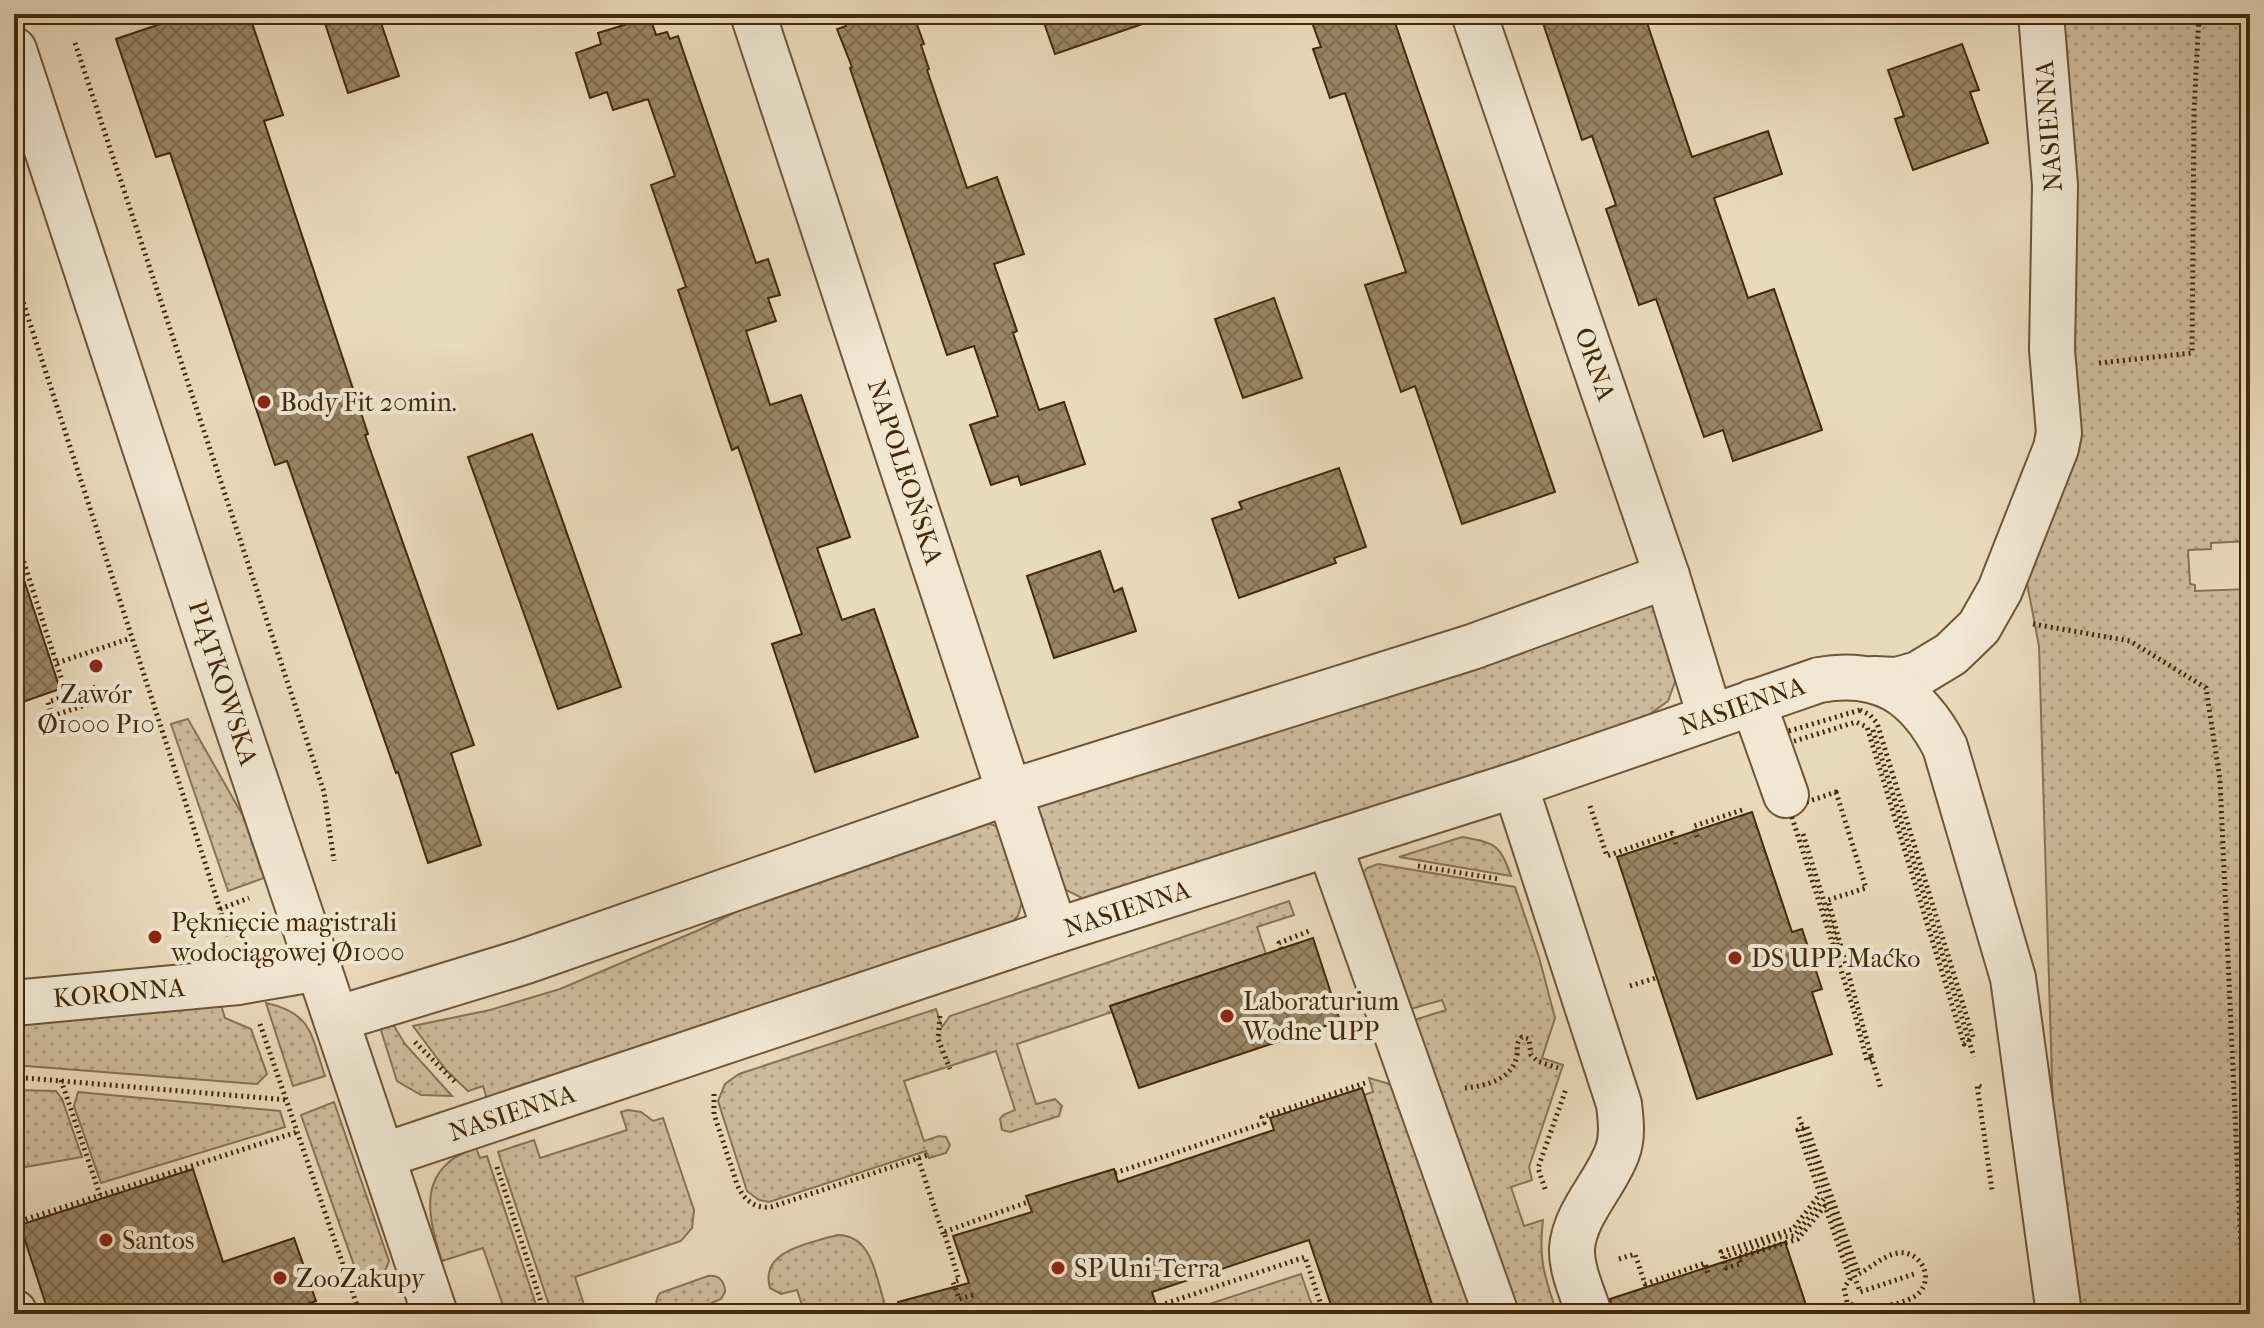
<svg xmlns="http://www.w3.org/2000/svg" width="2264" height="1328" font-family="'IM FELL French Canon',serif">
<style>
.grass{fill:url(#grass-dots);stroke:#897354;stroke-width:2}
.building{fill:url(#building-cross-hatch);stroke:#442a09;stroke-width:2}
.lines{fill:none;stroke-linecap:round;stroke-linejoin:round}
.minor-casing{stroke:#6e5636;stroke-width:48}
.path{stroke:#442a09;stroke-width:5;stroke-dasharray:2 4;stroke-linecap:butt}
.minor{stroke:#f1e7d3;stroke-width:44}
.poi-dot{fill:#8f2418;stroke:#f1e7d3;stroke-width:3}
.labels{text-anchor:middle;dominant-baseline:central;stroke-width:8;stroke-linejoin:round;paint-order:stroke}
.street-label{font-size:26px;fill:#442a09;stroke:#f1e7d3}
.poi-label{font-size:26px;fill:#442a09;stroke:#f1e7d3;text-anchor:start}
</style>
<defs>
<pattern id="grass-dots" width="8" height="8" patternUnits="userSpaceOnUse" patternTransform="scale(2)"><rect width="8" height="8" fill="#cebc9e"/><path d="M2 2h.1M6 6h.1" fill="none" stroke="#a9997f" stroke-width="1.8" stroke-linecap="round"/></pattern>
<pattern id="building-cross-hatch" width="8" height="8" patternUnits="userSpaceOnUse" patternTransform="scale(2)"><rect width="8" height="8" fill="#9a8666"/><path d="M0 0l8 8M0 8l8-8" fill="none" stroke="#7f6e52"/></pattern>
</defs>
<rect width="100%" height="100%" fill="#eadabc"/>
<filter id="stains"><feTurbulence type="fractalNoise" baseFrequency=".0025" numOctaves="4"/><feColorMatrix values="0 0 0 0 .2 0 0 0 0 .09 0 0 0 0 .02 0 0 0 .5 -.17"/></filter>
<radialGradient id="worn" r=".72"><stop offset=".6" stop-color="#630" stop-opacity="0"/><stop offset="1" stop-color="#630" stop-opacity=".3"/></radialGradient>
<!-- grass -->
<g class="grass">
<polygon points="2066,14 2250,14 2250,541 2211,543 2211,549 2188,550 2190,584 2195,585 2195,591 2250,589 2250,1314 2059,1314 2039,646 2026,578 2056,492 2063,42"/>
<polygon points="1647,604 1655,607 1676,679 1668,701 1647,716 1498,768 1084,899 1062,888 1034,811 1040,802"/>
<polygon points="188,719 243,816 264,878 228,891 171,724"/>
<polygon points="983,823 998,826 1024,895 1018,916 1009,925 487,1099 483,1086 468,1091 446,1070 413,1026 490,1010 560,989 699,930 748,906"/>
<path d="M1462,837C1494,843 1500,843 1511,876L1399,857Z"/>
<path d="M1378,864L1515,887L1539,957L1555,1018L1542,1058L1563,1065L1529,1167L1532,1180L1511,1187L1524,1226L1543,1220C1538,1260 1545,1277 1557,1314H1510L1411,1021L1446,1010L1442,1000L1407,1010L1362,875L1367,868Z"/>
<polygon points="1289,901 1294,915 1257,927 1266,954 1111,1006 1112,1012 1017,1044 1036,1104 1055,1099 1062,1106 1059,1116 1010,1132 1002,1130 1000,1119 1003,1115 1015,1110 996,1051 904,1081 924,1141 939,1136 946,1137 950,1145 946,1153 929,1158 926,1151 769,1202 759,1200 747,1191 718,1101 725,1084 739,1074 936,1009 942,1027 950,1016"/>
<path d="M266,1003C313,1013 311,1036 325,1076L293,1086Z"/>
<polygon points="221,1005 225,1018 251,1029 267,1074 257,1084 14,1065 14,1024"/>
<polygon points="387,1022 394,1026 405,1044 452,1096 421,1095 397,1081 379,1024"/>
<polygon points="1369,1078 1397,1086 1470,1298 1462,1314 1435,1314 1364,1095 1373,1092"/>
<polygon points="14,1090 56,1091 62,1099 82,1157 14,1169"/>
<polygon points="78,1092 280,1111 285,1127 101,1183 74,1106"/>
<polygon points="334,1102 389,1261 382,1279 362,1288 301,1115"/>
<polygon points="628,1110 641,1112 653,1121 663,1118 694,1210 692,1228 681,1241 575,1277 587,1314 552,1314 498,1152 534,1140 540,1158 627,1130 621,1112"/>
<path d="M476,1148L480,1158L487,1156L539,1314H506L483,1248L442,1261C426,1214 417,1167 476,1148Z"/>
<path d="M837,1235C872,1235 875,1274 884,1301L882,1309L877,1313L805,1314L797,1290L781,1294L770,1288C759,1250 811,1243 837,1235Z"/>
<polygon points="1301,1274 1315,1314 1179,1314"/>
<path d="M708,1276C718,1274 725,1281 725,1292L721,1299L700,1308L702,1314H692L690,1311L661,1314C655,1307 655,1300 660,1293Z"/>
</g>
<!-- building -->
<g class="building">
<polygon points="190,14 249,14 283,115 264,121 368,434 365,435 474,745 451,753 481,845 428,863 398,772 396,773 287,461 275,465 170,153 156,157 116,39"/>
<polygon points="322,14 378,14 399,76 348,93"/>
<polygon points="842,14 913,14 924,44 921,45 929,69 927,70 967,188 997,177 1024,254 994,264 1017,331 1013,333 1039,410 1064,402 1085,464 1021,485 1018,476 991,485 970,425 998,416 974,346 947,355 850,68 852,67 837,29 846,26"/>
<polygon points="1041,14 1153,14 1154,20 1055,54"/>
<polygon points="1309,14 1392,14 1555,492 1462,524 1415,386 1401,392 1365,285 1406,272 1345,93 1330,98 1313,49 1321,47"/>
<polygon points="1540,14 1644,14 1692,157 1768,131 1782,174 1714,198 1748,298 1774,289 1822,430 1733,461 1723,430 1704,437 1656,299 1639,305 1606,209 1616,205 1592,136 1582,140"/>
<polygon points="650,17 656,35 667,32 670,39 678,36 756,263 768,259 780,295 768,298 776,321 746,331 770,405 801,395 850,537 817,548 842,620 874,609 918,737 815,772 772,644 802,634 738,447 732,450 678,290 686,287 651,185 675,176 648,99 613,110 607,92 590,98 576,53 601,44 598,33"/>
<polygon points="1962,44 1979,90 1970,92 1988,143 1913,170 1895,119 1904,116 1888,70"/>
<polygon points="1274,298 1302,378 1243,398 1215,319"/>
<polygon points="532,434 621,687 558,709 468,457"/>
<polygon points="1339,468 1366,547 1334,558 1336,563 1239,598 1212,519 1242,509 1239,502"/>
<polygon points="1100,551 1114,592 1122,588 1136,631 1054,658 1027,576"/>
<polygon points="21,571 60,689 14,705 14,572"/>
<polygon points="1752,812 1792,932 1802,929 1822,989 1812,992 1832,1054 1697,1099 1617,857"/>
<polygon points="1313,938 1340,1021 1139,1088 1110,1006"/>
<polygon points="1362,1088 1435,1314 1334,1314 1309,1240 1152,1292 1159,1314 900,1314 898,1302 969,1283 953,1236 1032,1212 1026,1196 1114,1169 1118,1182 1274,1130 1270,1118"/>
<polygon points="193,1169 223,1262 294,1238 316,1301 276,1314 49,1314 20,1225"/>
<polygon points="1785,1242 1809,1314 1613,1314 1610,1299"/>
</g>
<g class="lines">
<defs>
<g id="minor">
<polyline points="753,14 1055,931"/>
<polyline points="1474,14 1667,576 1710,716"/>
<polyline points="14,50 217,666 435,1314"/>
<polyline points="1874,679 1897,680 1918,674 1951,654 1979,627 2000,590 2056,448 2059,433 2052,350 2055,185 2041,14"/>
<polyline points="1753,702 1786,795"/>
<path d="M1515,785L1619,1104C1621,1121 1623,1137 1617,1153C1605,1185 1575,1213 1572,1248C1571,1270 1583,1294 1589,1314"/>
<polyline points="1329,844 1496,1314"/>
<polyline points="14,1003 238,982 319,968"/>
<polyline points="336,1019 523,962 1010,792 1472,647 1667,576"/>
<path d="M382,1156L1055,931L1515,785L1819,680C1880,669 1917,693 1945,747L2008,961L2013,978L2059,1314"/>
<polyline points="14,1312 15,1314"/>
</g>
</defs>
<!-- minor casing -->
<use href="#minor" class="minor-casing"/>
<!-- path -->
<g class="path">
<polyline points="75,43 324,792 334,861"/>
<polyline points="14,274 220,909 226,937"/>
<polyline points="2099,363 2192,353 2194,111 2199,14"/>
<polyline points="20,550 67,696 48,702 53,721 46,736"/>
<polyline points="2033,624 2130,641 2206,688 2220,780 2244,1314"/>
<polyline points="57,663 131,638"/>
<polygon points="1860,710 1870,715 1877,723 1973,1037 1964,1044 1867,727 1856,722 1785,744 1782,733"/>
<polyline points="52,716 101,700 96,687 67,696"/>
<polyline points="1873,730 1974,1057"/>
<polygon points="1836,792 1866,888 1828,900 1872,1059 1867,1061 1853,1008 1789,808"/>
<polyline points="1590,806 1607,856 1672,833 1676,844"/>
<polyline points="1803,834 1839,950"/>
<polyline points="1697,837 1694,826 1745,809"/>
<polyline points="1418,866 1499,879"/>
<polyline points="220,909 249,898"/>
<polyline points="1281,949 1279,943 1309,931"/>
<polyline points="1630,986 1656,978"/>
<polyline points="940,1016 938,1039 950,1069"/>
<polyline points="260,1024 360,1314"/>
<polyline points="415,1042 456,1083"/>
<polyline points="1871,1056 1881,1089"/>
<polyline points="14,1077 288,1100"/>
<polyline points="61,1080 100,1195"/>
<polyline points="1981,1087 1977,1085 1992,1190"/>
<path d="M1465,1088C1486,1086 1513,1079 1517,1055C1518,1047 1515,1044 1522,1037L1529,1039L1531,1055L1537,1061L1558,1068"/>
<path d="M714,1094V1114L737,1184C743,1199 754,1209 771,1207L928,1155"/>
<polyline points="1799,1117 1860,1292 1914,1274"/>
<path d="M1807,1127L1859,1274C1871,1267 1885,1255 1898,1253C1919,1250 1934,1275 1920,1292C1908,1305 1876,1307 1860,1309L1847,1302L1844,1288L1850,1279L1825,1206L1798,1239L1739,1257L1741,1264L1726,1268L1721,1252L1793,1229L1820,1194L1798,1130Z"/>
<polyline points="918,1158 943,1234"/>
<polyline points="497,1167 545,1314"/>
<polyline points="1115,1173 1264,1123 1262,1117 1365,1083"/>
<polyline points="1545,1189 1538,1168 1566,1089"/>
<polyline points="14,1223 297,1132"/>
<polyline points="1619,1259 1635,1254 1645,1284 1705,1263 1708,1274"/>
<polyline points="1725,1259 1725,1257 1781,1237 1794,1236 1826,1196"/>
<polyline points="973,1295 959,1299 953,1282 959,1280 944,1232 1028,1202"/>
<polyline points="1167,1314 1164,1304 1305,1257 1324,1314"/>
</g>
<!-- minor -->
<use href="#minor" class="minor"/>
</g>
<!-- markers -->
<g class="poi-dot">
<circle cx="264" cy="402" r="8"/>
<circle cx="96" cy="666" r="8"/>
<circle cx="155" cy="937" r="8"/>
<circle cx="1735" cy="958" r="8"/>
<circle cx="1227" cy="1016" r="8"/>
<circle cx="106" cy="1240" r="8"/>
<circle cx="1058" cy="1268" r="8"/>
<circle cx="280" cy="1278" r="8"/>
</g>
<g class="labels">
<!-- street labels -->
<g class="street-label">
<text transform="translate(2049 126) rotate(-94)">NASIENNA</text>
<text transform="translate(1595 364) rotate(71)">ORNA</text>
<text transform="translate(905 472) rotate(72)">NAPOLEOŃSKA</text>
<text transform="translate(223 683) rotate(72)">PIĄTKOWSKA</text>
<text transform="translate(1742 706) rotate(-19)">NASIENNA</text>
<text transform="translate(1127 909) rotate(-18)">NASIENNA</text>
<text transform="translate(119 993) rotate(-5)">KORONNA</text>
<text transform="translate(512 1113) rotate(-18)">NASIENNA</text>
</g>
<!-- poi labels -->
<g class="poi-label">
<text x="280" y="402">Body Fit 20min.</text>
<text x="96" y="694" text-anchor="middle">Zawór<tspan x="96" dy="30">Ø1000 P10</tspan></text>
<text x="171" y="922">Pęknięcie magistrali<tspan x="171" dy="30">wodociągowej Ø1000</tspan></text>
<text x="1751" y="958">DS UPP Maćko</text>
<text x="1243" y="1001">Laboraturium<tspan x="1243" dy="30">Wodne UPP</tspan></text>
<text x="122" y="1240">Santos</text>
<text x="1074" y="1268">SP Uni-Terra</text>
<text x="296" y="1278">ZooZakupy</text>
</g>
</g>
<!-- margin -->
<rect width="2264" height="1328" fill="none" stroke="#eadabc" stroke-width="48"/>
<rect x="16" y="16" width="2232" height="1296" fill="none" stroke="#442a09" stroke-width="4"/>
<rect x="24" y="24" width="2216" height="1280" fill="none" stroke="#442a09" stroke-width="2"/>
<rect width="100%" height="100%" filter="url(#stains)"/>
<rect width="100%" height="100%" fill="url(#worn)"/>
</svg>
